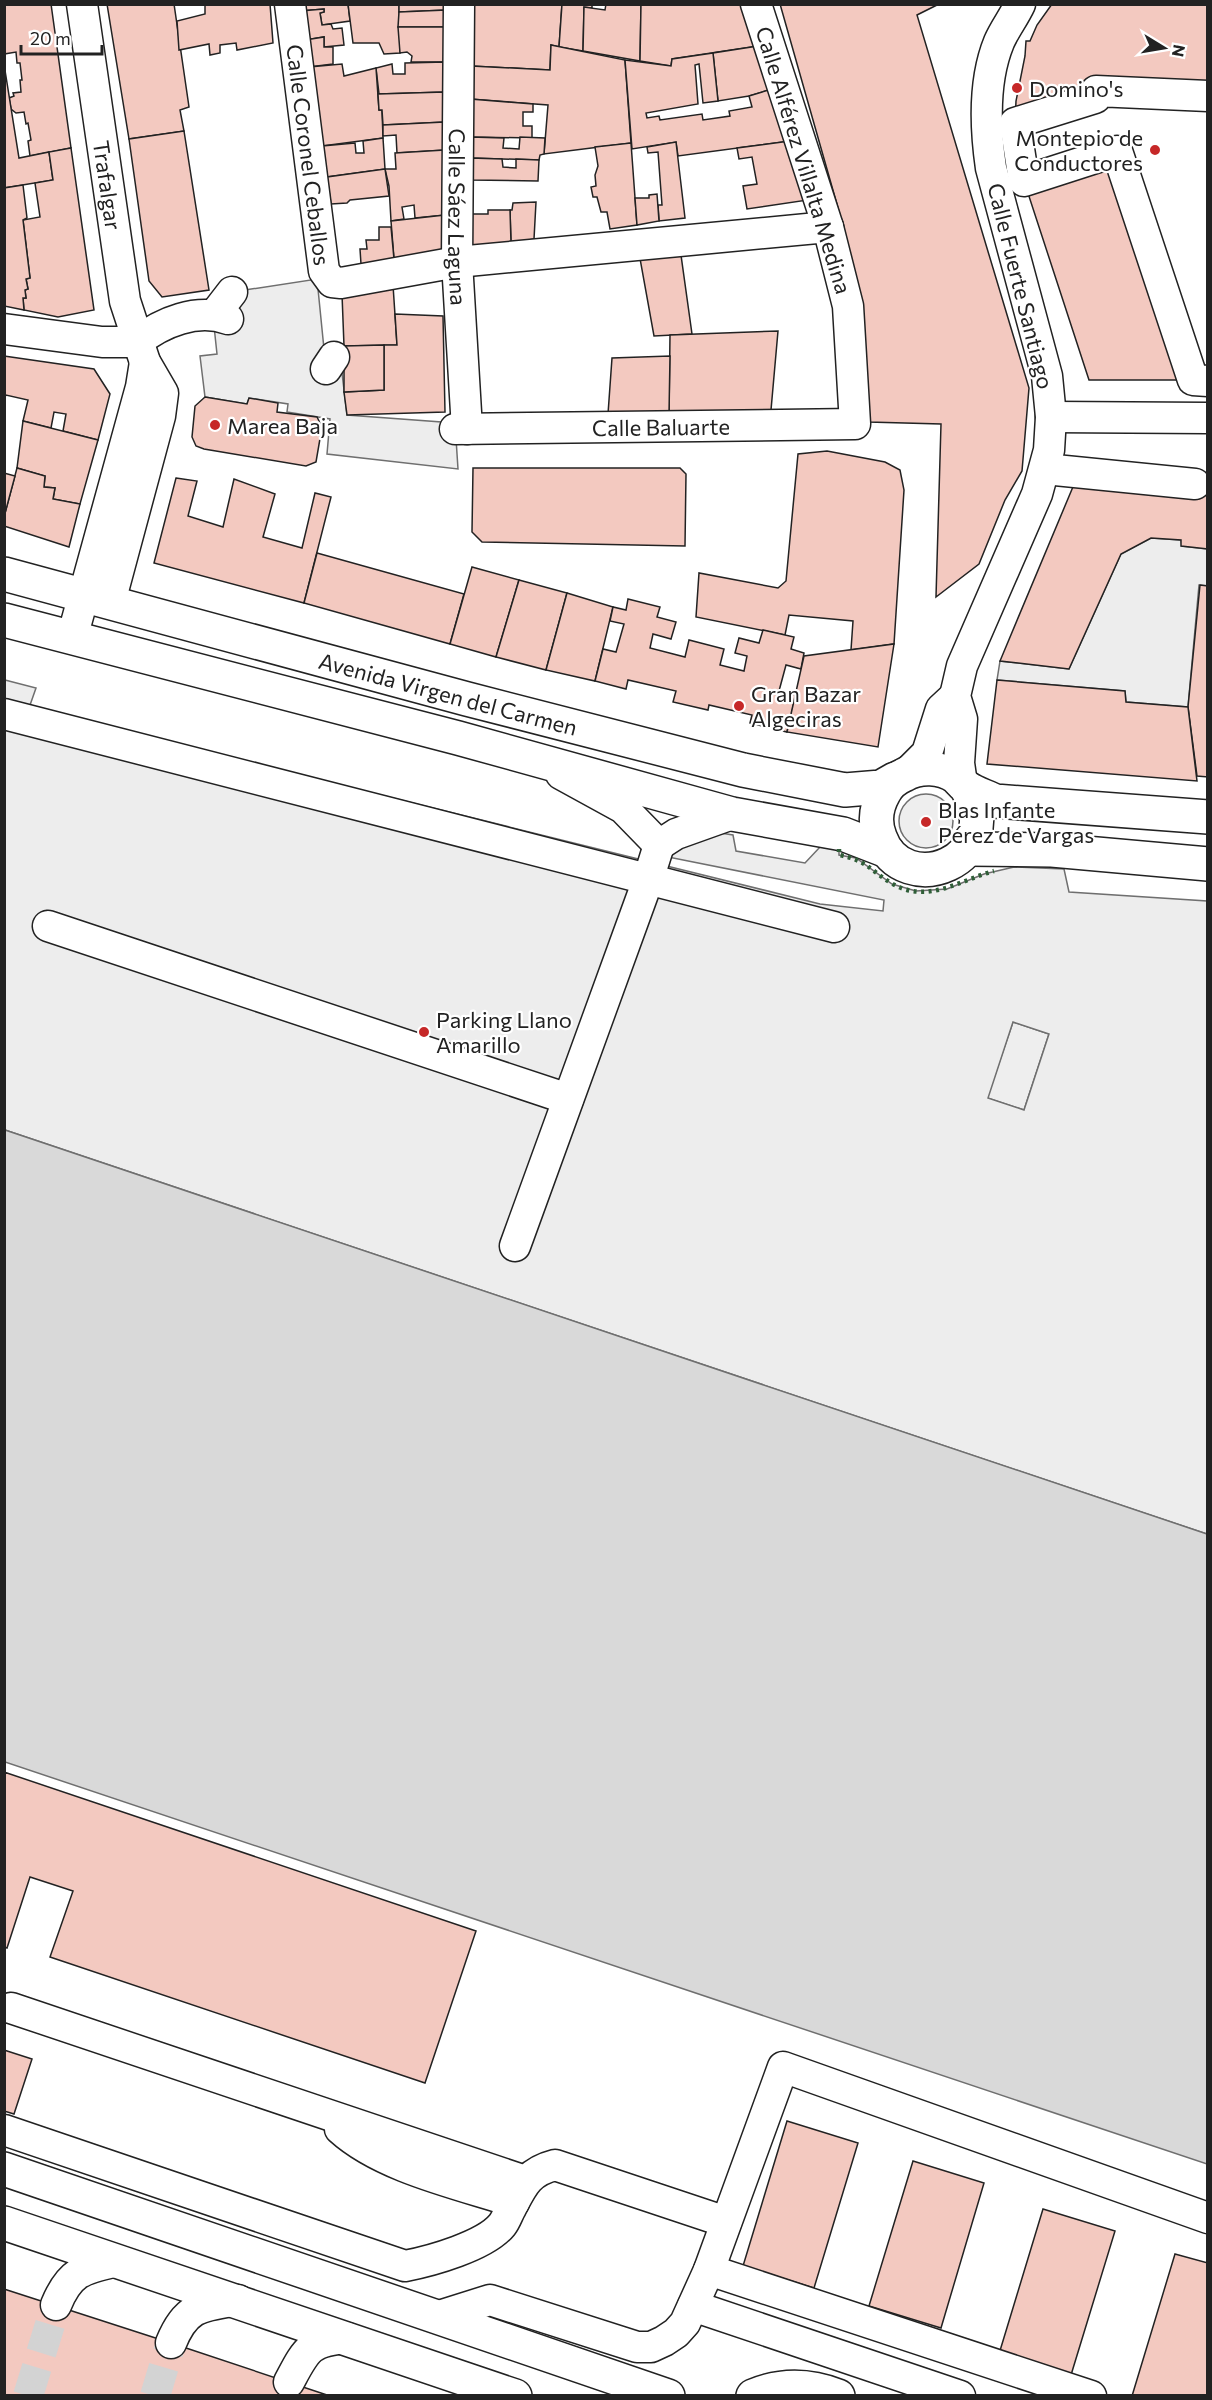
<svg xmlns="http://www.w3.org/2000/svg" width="1212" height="2400" font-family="Commissioner,sans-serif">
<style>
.green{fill:#eee;stroke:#6f6f6f;stroke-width:1.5}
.parking{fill:#ededed;stroke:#6f6f6f;stroke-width:1.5;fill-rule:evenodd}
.water{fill:#d9d9d9;stroke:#6f6f6f;stroke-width:1.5}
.building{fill:#f3c9c0;stroke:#222;stroke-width:1.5}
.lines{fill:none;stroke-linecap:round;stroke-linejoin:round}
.minor-tunnel{stroke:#d3d3d3;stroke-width:30;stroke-dasharray:30 15;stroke-linecap:butt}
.minor-casing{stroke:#222;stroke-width:33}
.major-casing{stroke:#222;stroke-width:36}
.highway-casing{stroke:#222;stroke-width:36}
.minor{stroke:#fff;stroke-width:30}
.major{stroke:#fff;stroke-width:33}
.highway{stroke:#fff;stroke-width:33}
.hedge{stroke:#2f5e38;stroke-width:4.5;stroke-dasharray:3 4.5;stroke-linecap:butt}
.poi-dot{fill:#c62828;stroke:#fff;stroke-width:2}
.labels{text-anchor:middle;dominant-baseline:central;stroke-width:4.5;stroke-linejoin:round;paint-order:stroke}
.poi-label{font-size:22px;fill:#222;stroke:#fff;text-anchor:start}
.street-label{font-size:22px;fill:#222;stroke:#fff}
</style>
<rect width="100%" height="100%" fill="#fff"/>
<!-- green -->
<g class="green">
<circle cx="926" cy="821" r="27"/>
<polygon points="1013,1022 1049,1034 1024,1110 987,1098"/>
</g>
<!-- parking -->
<g class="parking">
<polygon points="317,279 326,369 342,373 347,415 455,423 458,469 327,454 330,419 287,412 288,404 249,398 247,404 205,397 200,356 217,354 214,326 232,292"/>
<polygon points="1151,538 1181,540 1182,546 1207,549 1207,586 1199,585 1188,707 1126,702 1125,691 997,680 1000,661 1069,669 1121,554"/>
<path d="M5,680L36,688L22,728L98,725L820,904L883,911L884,900L668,857L674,845L714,832L733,835L736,851L805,863L820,847L839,849V855L856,858L892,884L916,891L947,889L984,874L1014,867L1064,869L1069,892L1207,901V1534L5,1130ZM1013,1022L1049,1034L1024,1110L988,1098Z"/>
</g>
<!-- water -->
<polygon class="water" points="5,1130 1207,1534 1207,2164 5,1762"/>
<!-- building -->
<g class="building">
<polygon points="4,4 51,4 71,148 30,156 28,141 31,140 28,123 26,124 24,112 16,113 11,109 9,98 14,96 13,93 21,92 20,80 22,80 20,63 17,63 16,52 4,54"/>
<polygon points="107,4 174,4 189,107 180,110 184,131 129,139"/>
<polygon points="205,4 270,4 273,43 237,50 236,43 220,45 220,53 210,55 209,44 179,50 177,21 205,14"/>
<polygon points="299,4 348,4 350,21 322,25 320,13 324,12 324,9 300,11"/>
<polygon points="348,4 399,4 400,53 384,54 379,43 353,43"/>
<polygon points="399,4 448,4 447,10 399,12"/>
<polygon points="471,4 562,4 559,47 551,45 550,70 471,66"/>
<polygon points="562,4 592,4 592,8 584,7 583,51 559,47"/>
<polygon points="606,4 641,4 640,61 583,51 584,7 605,10"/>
<polygon points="641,4 744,4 758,46 672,59 671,66 640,61"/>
<polygon points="780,4 939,4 917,15 1029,388 1022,471 1005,500 979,564 936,597 941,424 868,422 840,215"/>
<polygon points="1052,4 1208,4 1208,96 1096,91 1015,123 1016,101 1025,56 1026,41 1030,41 1037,25"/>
<polygon points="324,9 324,12 320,13 322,25 331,24 333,29 342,28 344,45 324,47 324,37 305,40 300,11"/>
<polygon points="447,10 447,27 398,27 399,12"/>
<polygon points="398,27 447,27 446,62 411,62 412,56 407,52 400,53"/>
<polygon points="324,37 324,47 333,47 333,64 309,67 305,40"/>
<polygon points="551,45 625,60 631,143 544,154 548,105 470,99 471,66 550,70"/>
<polygon points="758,46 772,89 749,96 718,101 713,53"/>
<polygon points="713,53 718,101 703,103 699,64 695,65 698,104 646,113 647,118 659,116 660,120 702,114 703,120 730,116 729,111 752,107 749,96 772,89 790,141 678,156 676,142 632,149 625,60 671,66 672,59"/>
<polygon points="446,62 445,92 379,94 376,68 392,64 393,74 405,74 405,63"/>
<polygon points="4,64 19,158 49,152 53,180 4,188"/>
<polygon points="342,64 344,76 376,68 379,110 382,110 383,138 322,146 309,67"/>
<polygon points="445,92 445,122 383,125 382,110 379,110 378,94"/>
<polygon points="470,99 533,104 533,112 523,112 523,126 532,126 532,138 470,137"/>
<polygon points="445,122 445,150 397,153 396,135 383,136 383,125"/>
<polygon points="184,131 209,290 162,297 149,281 129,139"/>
<polygon points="470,137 504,138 503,148 519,149 520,137 545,138 544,154 540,155 539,160 470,158"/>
<polygon points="383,138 385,169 327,177 322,146 355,143 356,153 364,153 363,141"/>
<polygon points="790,141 808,200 747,209 743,186 757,184 752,157 739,159 737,148"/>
<polygon points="676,142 685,218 659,221 658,205 662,205 658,152 648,153 647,147"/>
<polygon points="631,143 637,225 610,229 607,212 601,212 597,197 593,197 591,187 596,186 595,175 598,166 595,147"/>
<polygon points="71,148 94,310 58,317 24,310 23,298 26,298 25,290 28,289 26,279 30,278 23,220 40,217 35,183 53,180 49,152"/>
<polygon points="445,150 445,215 415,218 414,205 402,207 404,219 391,221 389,186 385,169 396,169 395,153"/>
<polygon points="1117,151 1193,380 1089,380 1024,181"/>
<polygon points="470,158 502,159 503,167 516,168 516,159 539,160 538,181 470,180"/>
<polygon points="385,169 389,196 350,200 347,203 331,204 327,177"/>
<polygon points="23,185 27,218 23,220 30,278 26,279 28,289 25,290 26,298 23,298 24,310 4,306 4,188"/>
<polygon points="657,194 659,221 637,225 635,198 649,198 649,195"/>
<polygon points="536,202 534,239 511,243 510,210 512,210 513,203"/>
<polygon points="488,210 510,210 511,243 470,247 470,214 488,214"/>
<polygon points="445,215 445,252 394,259 391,221"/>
<polygon points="379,227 391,227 394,259 361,264 360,249 367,249 366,240 379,240"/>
<polygon points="680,248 692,334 654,336 639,253"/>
<polygon points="393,285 397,345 344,346 342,294"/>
<polygon points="395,314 443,316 445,412 347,415 344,392 384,390 384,345 397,345"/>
<polygon points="778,331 771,410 669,414 670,335"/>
<polygon points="384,345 384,390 344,392 344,346"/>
<polygon points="4,356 94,369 110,394 98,440 63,431 66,414 54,412 51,428 23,421 28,400 6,395 4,399"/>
<polygon points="670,356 669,414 608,414 612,358"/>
<polygon points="205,397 247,404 249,398 278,403 277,412 317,417 322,427 316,462 306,466 204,449 196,446 192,437 195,406"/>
<polygon points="23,421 98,440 80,504 53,499 55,488 44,487 45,476 17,468"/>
<polygon points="827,451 885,462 900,470 904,490 894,644 851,650 853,621 789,615 785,635 696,617 699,573 778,588 786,581 798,454"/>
<polygon points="17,468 45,476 44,487 55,488 53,499 80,504 69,547 4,526 4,517"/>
<polygon points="473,468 680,468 686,474 685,546 482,542 472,532"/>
<polygon points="4,473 15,476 4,517"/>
<polygon points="176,478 197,481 188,516 223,527 234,479 275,494 263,537 302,548 315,493 331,497 304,603 154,563"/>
<polygon points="1075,482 1208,489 1208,549 1181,546 1181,540 1151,538 1121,554 1069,669 1000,661"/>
<polygon points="317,553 464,594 450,644 304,603"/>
<polygon points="472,567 519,580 496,657 450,644"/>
<polygon points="519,580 567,593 546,670 496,657"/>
<polygon points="1200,585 1208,586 1208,777 1197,776 1188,707"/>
<polygon points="567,593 613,607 595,681 546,670"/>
<polygon points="628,599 660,607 657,617 676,622 671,639 653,634 650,648 685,657 689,640 724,649 720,665 744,671 747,656 735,653 739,638 759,643 763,630 794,637 791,649 804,653 801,669 786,665 779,691 796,695 787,732 750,723 752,715 709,705 708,710 673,702 676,691 628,680 626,689 595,681 603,649 616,652 624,624 610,621 613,607 626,610"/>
<polygon points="894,644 878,747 787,732 804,656"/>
<polygon points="997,680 1125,691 1126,702 1188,707 1197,781 987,764"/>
<polygon points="4,1772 476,1931 425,2083 50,1957 73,1891 30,1877 7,1948 4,1947"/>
<polygon points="4,2050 32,2059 14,2114 4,2111"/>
<polygon points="787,2121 858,2143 814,2288 743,2266"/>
<polygon points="913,2161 984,2183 941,2328 869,2306"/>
<polygon points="1043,2209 1115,2231 1071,2375 999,2354"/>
<polygon points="1175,2254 1208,2263 1208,2396 1132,2396"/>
<polygon points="4,2289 171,2343 330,2396 4,2396"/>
</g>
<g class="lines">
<!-- minor-tunnel -->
<g class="minor-tunnel">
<polyline points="28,2396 56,2305"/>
<polyline points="155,2396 171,2343"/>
</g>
<defs>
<g id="minor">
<path id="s1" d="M82,4L125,301L145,362L163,393L160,416L110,602"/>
<path id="s2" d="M290,4L324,271L332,282L341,283L457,262L828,227"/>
<path id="s3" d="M459,4L457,262L467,429"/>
<polyline points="1208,96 1096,91 1095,98 1015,123 1024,181 1117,151 1193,380 1208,381"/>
<polyline points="215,314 232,292"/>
<polyline points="4,329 102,342 137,342"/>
<path d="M137,342C162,322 197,308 228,319"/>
<polyline points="326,369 334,357"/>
<polyline points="1051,417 1208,418"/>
<path id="s4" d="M455,429L855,424L848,306L828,227L756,4"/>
<polyline points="1045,469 1195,484"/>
<polyline points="72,638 141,387 145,362"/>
<polyline points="4,714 834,927"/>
<polyline points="907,773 927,753 941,709 955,696"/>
<polyline points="561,774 623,808 659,845 676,834 732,814"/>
<path d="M962,784L959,763L962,719L955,696L962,666L1037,494L1049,450L1051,417L1047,376L991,168C985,127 983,81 999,42C1004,30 1014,17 1020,4"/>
<polyline points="48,926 568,1099"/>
<polyline points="515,1246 648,880 659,845"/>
<polyline points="11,2008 525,2181"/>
<path d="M340,2129C383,2168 459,2184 514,2202"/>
<path d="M4,2130L405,2266C431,2261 485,2246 502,2225C506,2220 508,2213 511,2208C523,2185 528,2172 555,2165L726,2222"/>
<polyline points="709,2270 1091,2396"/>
<path d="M56,2305C70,2271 83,2269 117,2261"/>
<polyline points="693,2306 960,2396"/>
<polyline points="436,2317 490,2300 637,2347 651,2347 664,2341 676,2333 685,2323 709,2270 783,2067 1208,2218"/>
<path d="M171,2343C186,2306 201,2306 238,2300"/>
<path d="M289,2382C306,2350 309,2341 347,2338"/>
</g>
<g id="major">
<polyline points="4,2169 668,2396"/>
<polyline points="4,2223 515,2396"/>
<path d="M753,2396C781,2384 810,2385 838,2396"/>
</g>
<g id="highway">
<path id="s5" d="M4,574L467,699L743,770L845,790L881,787L895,779"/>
<polyline points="4,620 458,738 732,814 843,834 887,851"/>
<path d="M966,787C1010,861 903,902 880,837C874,822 876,807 884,793C888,785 895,779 904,775C920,766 941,767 956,777C959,780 962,784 966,787C974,793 985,796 995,801L1208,817"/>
<polyline points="968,849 1052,850 1208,864"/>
</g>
</defs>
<!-- minor casing -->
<use href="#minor" class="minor-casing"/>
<!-- major casing -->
<use href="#major" class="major-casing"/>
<!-- highway casing -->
<use href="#highway" class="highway-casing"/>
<!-- minor -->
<use href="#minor" class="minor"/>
<!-- major -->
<use href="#major" class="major"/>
<!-- highway -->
<use href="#highway" class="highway"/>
<!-- hedge -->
<path class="hedge" d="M839,849V855C866,860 870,870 891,883C927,905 960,880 994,871"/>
</g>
<!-- markers -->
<g class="poi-dot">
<circle cx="1017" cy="88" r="6"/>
<circle cx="1155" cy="150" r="6"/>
<circle cx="215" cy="425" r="6"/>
<circle cx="739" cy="706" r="6"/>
<circle cx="926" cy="822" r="6"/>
<circle cx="424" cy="1032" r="6"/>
</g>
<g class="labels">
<!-- poi labels -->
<g class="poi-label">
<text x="1029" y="88">Domino's</text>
<text x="1143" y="137" text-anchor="end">Montepio de<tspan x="1143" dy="25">Conductores</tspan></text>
<text x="227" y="425">Marea Baja</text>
<text x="751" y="693">Gran Bazar<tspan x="751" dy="25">Algeciras</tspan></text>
<text x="938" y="809">Blas Infante<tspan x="938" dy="25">Pérez de Vargas</tspan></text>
<text x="436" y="1019">Parking Llano<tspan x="436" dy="25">Amarillo</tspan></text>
</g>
<!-- street labels -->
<g class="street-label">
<text stroke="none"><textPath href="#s2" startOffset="152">Calle Coronel Ceballos</textPath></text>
<text transform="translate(804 160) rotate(73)">Calle Alférez Villalta Medina</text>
<text stroke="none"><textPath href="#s1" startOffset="183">Trafalgar</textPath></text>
<text stroke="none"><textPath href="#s3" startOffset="213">Calle Sáez Laguna</textPath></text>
<text transform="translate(1021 286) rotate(76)">Calle Fuerte Santiago</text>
<text stroke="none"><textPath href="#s4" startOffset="206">Calle Baluarte</textPath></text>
<text stroke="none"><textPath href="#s5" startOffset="460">Avenida Virgen del Carmen</textPath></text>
</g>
</g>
<!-- border -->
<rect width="1212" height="2400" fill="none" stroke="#222222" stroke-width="12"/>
<!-- north arrow -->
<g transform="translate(1164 48) rotate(101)" stroke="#ffffff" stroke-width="4.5" paint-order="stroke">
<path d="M0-4.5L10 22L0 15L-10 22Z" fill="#222222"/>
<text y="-9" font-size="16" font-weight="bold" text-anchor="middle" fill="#222222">N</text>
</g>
<!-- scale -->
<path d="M21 45v9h81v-9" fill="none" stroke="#222222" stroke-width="3"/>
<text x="30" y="45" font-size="18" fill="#222222" stroke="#ffffff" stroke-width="4.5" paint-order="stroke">20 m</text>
</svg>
